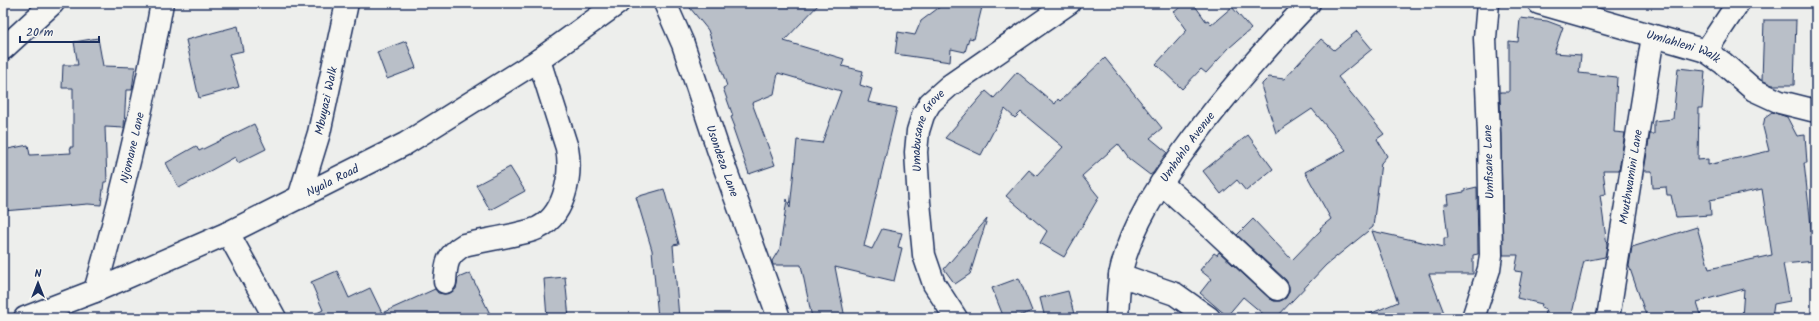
<svg xmlns="http://www.w3.org/2000/svg" width="1819" height="321" font-family="Kalam,sans-serif">
<style>
.building{fill:#b9bfc8;stroke:#1b2f5e}
.lines{fill:none;stroke-linecap:round;stroke-linejoin:round}
.minor-casing{stroke:#1b2f5e;stroke-width:25}
.minor{stroke:#f6f6f2;stroke-width:22}
.labels{text-anchor:middle;dominant-baseline:central;stroke-width:3;stroke-linejoin:round;paint-order:stroke}
.street-label{font-size:12px;fill:#1b2f5e;stroke:#f6f6f2}
</style>
<rect width="100%" height="100%" fill="#edeeec"/>
<filter id="ink" filterUnits="userSpaceOnUse"><feTurbulence type="fractalNoise" baseFrequency=".025" numOctaves="2"/><feDisplacementMap in="SourceGraphic" scale="8" xChannelSelector="R" yChannelSelector="G"/><feConvolveMatrix kernelMatrix="1 2 1 2 8 2 1 2 1" color-interpolation-filters="sRGB"/></filter>
<g filter="url(#ink)">
<!-- building -->
<g class="building">
<polygon points="686,3 820,3 784,41 844,59 842,66 863,71 860,85 872,89 868,102 897,108 864,246 872,249 882,229 902,233 898,247 902,248 894,281 835,267 845,318 812,318 801,265 773,265 772,261 780,248 787,199 790,208 797,140 822,143 841,91 778,73 774,94 752,103 775,165 749,174 733,128 735,127 731,117 733,116 723,88 727,86 708,30"/>
<polygon points="945,3 983,3 974,39 969,38 965,52 951,49 950,62 895,54 898,32 915,35 921,21"/>
<polygon points="1186,3 1193,3 1206,21 1208,20 1211,25 1232,7 1251,29 1229,48 1206,73 1201,69 1182,89 1156,64 1187,30 1174,12"/>
<polygon points="1520,18 1547,21 1563,27 1554,53 1581,55 1579,73 1617,77 1614,132 1625,133 1619,170 1603,170 1606,194 1600,195 1607,245 1605,257 1584,261 1571,318 1543,318 1546,309 1541,307 1542,304 1517,298 1522,272 1515,271 1518,255 1503,255 1500,92 1509,92 1509,41 1518,42"/>
<polygon points="1764,20 1796,20 1794,85 1772,85 1762,80"/>
<polygon points="238,26 243,51 229,54 239,87 199,98 186,40"/>
<polygon points="1357,31 1372,49 1338,77 1384,134 1377,139 1387,156 1381,163 1373,227 1326,265 1276,318 1268,318 1243,297 1227,316 1200,293 1211,279 1200,270 1214,253 1217,255 1219,252 1269,298 1274,301 1280,301 1286,298 1289,291 1289,286 1286,280 1237,235 1253,219 1292,260 1321,230 1320,228 1331,219 1305,172 1346,150 1312,109 1276,133 1262,89 1262,84 1269,77 1284,79 1321,39 1334,50"/>
<polygon points="98,38 103,66 135,67 132,90 126,90 124,128 105,127 107,182 104,182 101,205 88,204 3,211 3,150 28,145 30,155 71,153 70,147 73,147 73,88 62,88 63,65 78,65 74,42"/>
<polygon points="406,41 416,68 387,79 377,52"/>
<polygon points="1105,58 1162,128 1150,138 1167,152 1153,173 1150,175 1129,159 1118,144 1082,176 1099,197 1064,257 1040,243 1047,231 1006,196 1029,170 1036,176 1063,147 1021,112 1015,118 1005,109 981,155 945,138 986,91 994,98 1017,72 1055,104 1058,99 1060,101"/>
<polygon points="1678,68 1705,71 1702,108 1699,108 1698,160 1708,159 1708,165 1769,151 1763,127 1765,117 1772,112 1787,117 1797,136 1805,135 1807,163 1804,163 1815,261 1783,264 1790,301 1774,304 1772,318 1742,318 1744,289 1697,302 1702,318 1647,318 1629,266 1632,247 1697,227 1709,269 1772,255 1762,189 1710,200 1711,215 1676,217 1671,195 1667,195 1666,187 1653,188 1652,171 1644,171 1650,134 1654,134 1654,121 1673,119"/>
<polygon points="254,124 266,149 238,163 235,157 179,188 166,163 196,146 199,151"/>
<polygon points="1248,135 1273,169 1246,191 1237,180 1221,194 1203,171"/>
<polygon points="510,167 525,191 490,210 476,185"/>
<polygon points="1477,187 1478,254 1473,255 1473,274 1429,274 1446,318 1360,318 1398,302 1372,231 1444,247 1444,238 1448,238 1444,204 1448,204 1447,195 1464,192 1464,190"/>
<polygon points="664,189 679,244 673,245 679,318 658,318 652,250 636,197"/>
<polygon points="987,219 970,274 955,284 944,269"/>
<polygon points="337,271 349,298 370,288 382,313 435,289 438,293 444,294 450,293 456,289 458,278 470,273 492,318 307,318 323,310 311,282"/>
<polygon points="565,277 569,318 547,318 544,279"/>
<polygon points="1019,278 1032,311 1014,318 1004,318 992,288"/>
<polygon points="1068,291 1075,318 1045,318 1040,298"/>
</g>
<g class="lines">
<defs>
<g id="minor">
<path id="s1" d="M665,3L683,44L718,149L779,318"/>
<path id="s2" d="M1539,3L1706,51L1723,63L1754,90L1780,102L1816,111"/>
<polyline points="3,49 53,3"/>
<polyline points="1706,51 1738,3"/>
<polyline points="1161,183 1214,230 1277,289"/>
<path id="s3" d="M299,198L319,133L347,3"/>
<polyline points="228,233 275,318"/>
<polyline points="1120,275 1175,294 1209,318"/>
<path d="M445,282C446,263 447,255 464,245C485,240 513,236 533,230C565,219 572,176 567,148L539,60"/>
<path id="s4" d="M95,291C122,196 145,100 162,3"/>
<path id="s5" d="M25,318L95,291L228,233L405,144L539,60L618,3"/>
<path id="s6" d="M956,318L934,284L924,255L919,202L916,152L918,131L923,115L930,103L949,86L1069,3"/>
<path id="s7" d="M1117,318C1118,301 1118,283 1122,267C1133,224 1158,187 1183,152C1221,99 1264,50 1309,3"/>
<polyline points="1473,318 1489,269 1491,255 1489,134 1485,38 1488,3"/>
<path id="s8" d="M1608,318L1653,36"/>
</g>
</defs>
<!-- minor casing -->
<use href="#minor" class="minor-casing"/>
<!-- minor -->
<use href="#minor" class="minor"/>
</g>
</g>
<g class="labels">
<!-- street labels -->
<g class="street-label">
<text stroke="none"><textPath href="#s2" startOffset="151">Umlahleni Walk</textPath></text>
<text stroke="none"><textPath href="#s3" startOffset="101">Mbuyazi Walk</textPath></text>
<text stroke="none"><textPath href="#s6" startOffset="199">Umabusane Grove</textPath></text>
<text stroke="none"><textPath href="#s7" startOffset="189">Umhohlo Avenue</textPath></text>
<text stroke="none"><textPath href="#s4" startOffset="148">Njomane Lane</textPath></text>
<text stroke="none"><textPath href="#s1" startOffset="168">Usondeza Lane</textPath></text>
<text transform="translate(1489 162) rotate(-92)">Umfisane Lane</text>
<text stroke="none"><textPath href="#s8" startOffset="143">Mvuthwamini Lane</textPath></text>
<text stroke="none"><textPath href="#s5" startOffset="337">Nyala Road</textPath></text>
</g>
</g>
<!-- margin -->
<rect width="1819" height="321" fill="none" stroke="#f6f6f2" stroke-width="16"/>
<rect x="8" y="8" width="1803" height="305" fill="none" stroke="#1b2f5e" stroke-width="1.5" filter="url(#ink)"/>
<!-- north arrow -->
<g transform="translate(38 283)" stroke="#f6f6f2" stroke-width="3" paint-order="stroke">
<path d="M0-3L7 15L0 10L-7 15Z" fill="#1b2f5e"/>
<text y="-6" font-size="11" font-weight="bold" text-anchor="middle" fill="#1b2f5e">N</text>
</g>
<!-- scale -->
<path d="M20 36v6h79v-6" fill="none" stroke="#1b2f5e" stroke-width="2"/>
<text x="26" y="36" font-size="12" fill="#1b2f5e" stroke="#f6f6f2" stroke-width="3" paint-order="stroke">20 m</text>
</svg>
